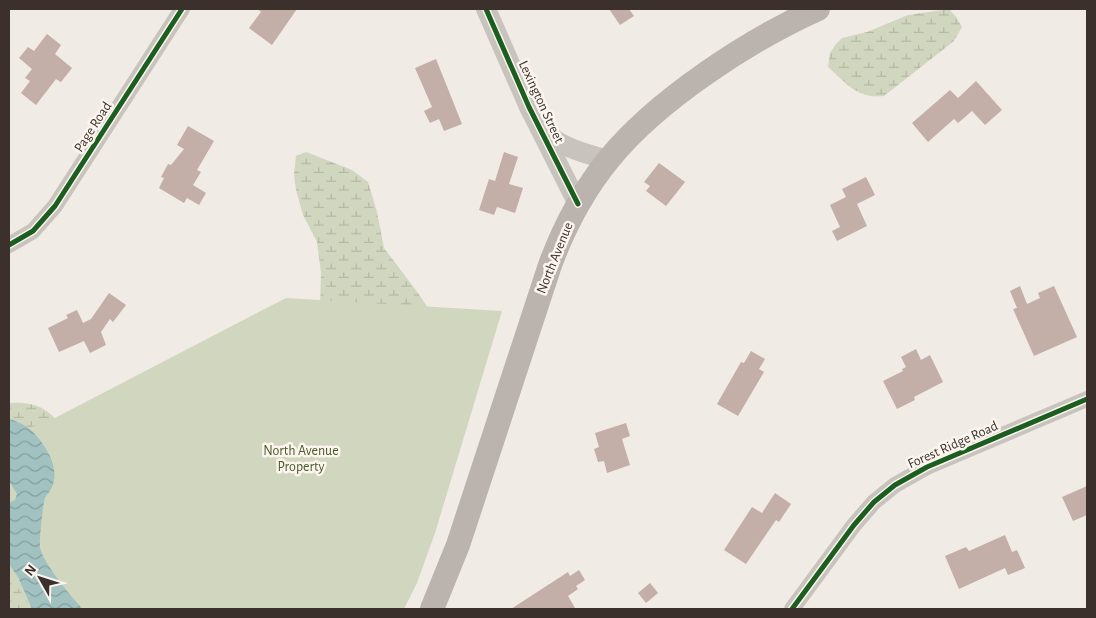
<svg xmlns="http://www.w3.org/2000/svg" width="1096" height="618" font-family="'Alegreya Sans',sans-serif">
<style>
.wetland{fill:url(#wetland-marsh)}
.park{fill:#d1d6bf}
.water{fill:url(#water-waves)}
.building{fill:#c3afa7}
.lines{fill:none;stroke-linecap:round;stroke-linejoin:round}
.minor{stroke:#c9c3be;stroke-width:16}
.tertiary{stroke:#c9c3be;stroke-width:20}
.secondary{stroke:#bab3ae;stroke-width:24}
.cycleway-casing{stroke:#fbf5ee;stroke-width:8}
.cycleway{stroke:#1b5e20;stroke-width:5}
.labels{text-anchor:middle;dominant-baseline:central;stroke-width:5;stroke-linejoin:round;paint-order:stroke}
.street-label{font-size:14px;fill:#3b302b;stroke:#fbf5ee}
.park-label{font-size:14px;fill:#4a5a2e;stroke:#fbf5ee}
</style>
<defs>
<pattern id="wetland-marsh" width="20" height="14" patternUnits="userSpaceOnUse" patternTransform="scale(1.25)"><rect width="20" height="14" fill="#d1d6bf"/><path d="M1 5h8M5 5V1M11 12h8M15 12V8" fill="none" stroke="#b4b8a4"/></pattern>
<pattern id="water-waves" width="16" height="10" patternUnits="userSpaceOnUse" patternTransform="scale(1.25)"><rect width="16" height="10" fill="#a1c2c1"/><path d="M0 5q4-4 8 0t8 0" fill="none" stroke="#849e9d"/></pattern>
</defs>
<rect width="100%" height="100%" fill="#f0ebe5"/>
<!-- wetland -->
<g class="wetland">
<path d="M949,9L956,17L962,27L954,41L884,96C857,99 846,83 828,67L830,53L836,44L842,38L867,32L908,15Z"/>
<path d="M306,152L352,170L368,182L377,212L384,248L418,293L442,329L172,512L9,419V403C37,401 49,409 66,431L320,308L321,273L317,242L303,215L296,190L294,175L296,156Z"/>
<polygon points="9,564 32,609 9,609"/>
</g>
<!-- park -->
<polygon class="park" points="286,298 502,311 435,533 417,583 404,609 32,609 9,574 9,435 49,421"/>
<!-- water -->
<path class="water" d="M9,419C21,422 32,429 40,440C50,454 60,471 51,489C50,492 46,495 45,498C43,503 39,541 40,547C42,562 72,598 83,609H32L18,577L9,564V503L15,500L17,494L9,481Z"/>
<!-- building -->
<g class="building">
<polygon points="260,9 297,9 272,45 249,28 261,12 259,10"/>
<polygon points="609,9 629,9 634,16 620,25"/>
<polygon points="47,34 61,45 55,54 72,68 61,82 56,79 36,105 21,93 30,81 25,78 32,69 19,58 28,47 34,51"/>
<polygon points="436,59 462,124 444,131 439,119 430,123 424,111 432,107 415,68"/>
<polygon points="976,81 1002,110 985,125 972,111 958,123 954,119 928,142 912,123 950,90 958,98"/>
<polygon points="188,126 214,141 197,170 201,172 193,185 206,193 199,205 187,198 184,203 159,188 164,178 161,177 168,164 171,165 184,149 177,145"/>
<polygon points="504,152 518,157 509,184 523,188 515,213 497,207 494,215 479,210 489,179 495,181"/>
<polygon points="659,163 685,182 666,206 646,191 650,186 644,182"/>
<polygon points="866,177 875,195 857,204 867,226 837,241 832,231 840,227 830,205 846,197 842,189"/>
<polygon points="1020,286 1027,304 1040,298 1038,293 1054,286 1077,337 1034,356 1013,309 1017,308 1010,291"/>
<polygon points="109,293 126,305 113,322 110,319 101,332 106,345 90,353 84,341 59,352 48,328 68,318 66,315 77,310 83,323 91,319"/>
<polygon points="916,349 921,360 930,355 943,382 914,397 915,400 897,409 883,381 903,371 902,369 906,367 901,357"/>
<polygon points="751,351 765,359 759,369 764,372 738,416 717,404 741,362 744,363"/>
<polygon points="626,423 630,436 622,439 630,465 607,473 604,461 598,462 594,449 599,447 595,433"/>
<polygon points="1087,486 1087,515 1073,521 1062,497"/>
<polygon points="775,493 791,504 779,522 776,520 746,564 724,550 752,507 762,513"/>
<polygon points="1005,535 1012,552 1017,550 1025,568 1008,575 1005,568 959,589 945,556 966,547 969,551"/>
<polygon points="579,570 585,580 576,586 578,589 568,596 575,608 573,609 511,609 568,572 570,576"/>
<polygon points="650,583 658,593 646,603 638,593"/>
</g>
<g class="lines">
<!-- minor -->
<g class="minor">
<polyline points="9,245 33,231 55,206 182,9"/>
<polyline points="792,609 854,525 874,502 895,485 927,467 1087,399"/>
</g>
<!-- tertiary -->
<g class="tertiary">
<polyline points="486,9 529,107 578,204"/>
<path d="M543,130C561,148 584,153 608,160"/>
</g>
<!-- secondary -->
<path class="secondary" d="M432,609L458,545L550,265C564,227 583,191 609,159C657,100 749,40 818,9"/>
<defs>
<g id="cycleway">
<polyline points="486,9 529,107 578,204"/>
<polyline points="9,245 33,231 55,206 182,9"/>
<polyline points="792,609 854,525 874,502 895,485 927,467 1087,399"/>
</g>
</defs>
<!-- cycleway casing -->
<use href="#cycleway" class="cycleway-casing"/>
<!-- cycleway -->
<use href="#cycleway" class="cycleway"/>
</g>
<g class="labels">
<!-- street labels -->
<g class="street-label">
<text transform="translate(541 102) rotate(65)">Lexington Street</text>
<text transform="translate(93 127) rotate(-57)">Page Road</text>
<text transform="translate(555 258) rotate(-68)">North Avenue</text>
<text transform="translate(953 445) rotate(-24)">Forest Ridge Road</text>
</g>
<!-- park labels -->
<g class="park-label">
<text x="301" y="451">North Avenue<tspan x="301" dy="16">Property</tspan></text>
</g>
</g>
<!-- border -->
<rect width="1096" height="618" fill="none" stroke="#3b302b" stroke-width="20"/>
<!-- north arrow -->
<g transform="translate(40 578) rotate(309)" stroke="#fbf5ee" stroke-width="4" paint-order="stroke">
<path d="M0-4L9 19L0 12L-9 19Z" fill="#3b302b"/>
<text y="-8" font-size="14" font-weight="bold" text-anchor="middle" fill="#3b302b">N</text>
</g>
</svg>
